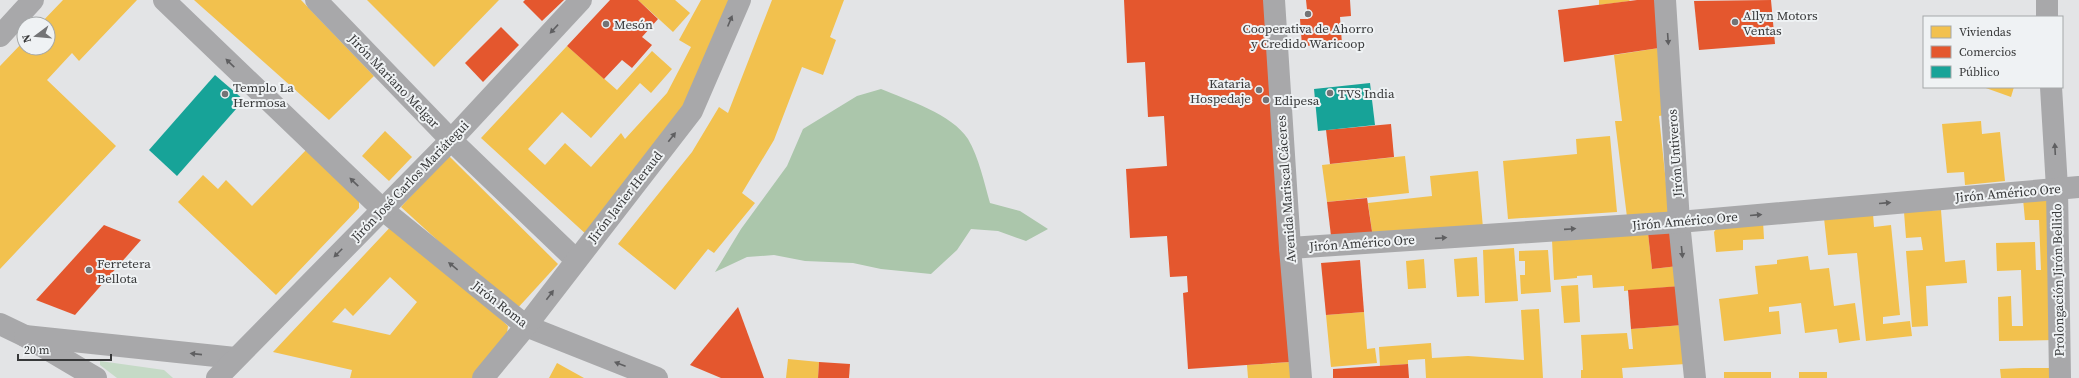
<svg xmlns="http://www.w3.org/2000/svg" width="2079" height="378" font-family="'Source Serif 4',serif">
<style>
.green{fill:#c5dac6}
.forest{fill:#abc6ab}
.homes{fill:#f2c14e;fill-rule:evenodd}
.shops{fill:#e4572e}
.public{fill:#17a398}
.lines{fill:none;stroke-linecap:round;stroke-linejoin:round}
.minor{stroke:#a8a8aa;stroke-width:22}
.oneway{fill:#5f5f61}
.poi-dot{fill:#737476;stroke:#eff2f4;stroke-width:1.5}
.labels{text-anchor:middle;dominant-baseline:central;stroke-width:4;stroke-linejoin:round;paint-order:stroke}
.poi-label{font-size:13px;fill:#373839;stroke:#eff2f4;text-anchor:start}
.street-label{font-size:13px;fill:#373839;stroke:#eff2f4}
</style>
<rect width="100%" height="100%" fill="#e3e4e6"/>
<!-- green -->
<polygon class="green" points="100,361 164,370 173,378 117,378 100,365"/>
<!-- forest -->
<path class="forest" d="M881,89C907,100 952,114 968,139C979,158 984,182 990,203L1020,211L1048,229L1026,241L998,231L971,229L957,250L931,274L881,269L853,263L805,261L774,255L747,257L715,272L741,229L787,166L803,129L857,96Z"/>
<!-- homes -->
<g class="homes">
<polygon points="63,0 137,0 79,61 72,53 47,80 116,146 0,269 0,66 24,41 24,48 48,48 48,24 40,24"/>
<polygon points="194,0 301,0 374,76 329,120"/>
<polygon points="367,0 499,0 434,67"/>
<polygon points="638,0 675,0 690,13 673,32"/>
<polygon points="701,0 735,0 685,110 588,236 481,138 567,46 617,90 652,51 672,69 651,93 640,83 591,138 562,112 528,149 545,165 565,143 591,167 621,133 625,139 667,93 691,47 679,40"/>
<polygon points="772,0 844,0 830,37 836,40 823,75 802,67 774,140 742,193 755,203 714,253 708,249 675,290 618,244 692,152 719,107 728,113"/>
<polygon points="1599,0 1629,0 1630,1 1599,5"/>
<polygon points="1659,48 1665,115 1659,116 1669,212 1627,217 1615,121 1622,121 1614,55"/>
<polygon points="1983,87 2014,87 2011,97"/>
<polygon points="1981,121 1982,134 2000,132 2005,181 1965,185 1964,172 1947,173 1942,124"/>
<polygon points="385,131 412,157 389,181 362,156"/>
<polygon points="1610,136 1617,212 1508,219 1503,161 1577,154 1576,139"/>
<polygon points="307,149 359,196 359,208 276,295 178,202 203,175 218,189 226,180 252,206"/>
<polygon points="448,155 558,264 515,311 401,207"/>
<polygon points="1405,156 1409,193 1327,202 1322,165"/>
<polygon points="1478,171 1483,228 1373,238 1368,203 1432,196 1430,176"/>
<polygon points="2049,198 2055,340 1999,341 1998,297 2011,296 2012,326 2023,326 2021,270 1997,271 1996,243 2035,242 2036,270 2041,270 2039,220 2025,220 2023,199"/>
<polygon points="1941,210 1945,262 1965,260 1967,283 1926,286 1928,326 1912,327 1906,251 1923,250 1921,237 1906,238 1904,212"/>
<polygon points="1873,214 1874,227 1891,225 1900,315 1883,317 1883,324 1910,321 1912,336 1866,341 1857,253 1828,255 1824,218"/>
<path d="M396,221L508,326L506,341L473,378H350L352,370L273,352ZM390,277L417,302L390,335L332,322L345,308L353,316Z"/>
<polygon points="1763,221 1764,239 1743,240 1743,250 1716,252 1714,232 1720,224"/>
<polygon points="1648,233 1652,269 1678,266 1680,286 1624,291 1624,286 1593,288 1592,275 1577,276 1577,278 1554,280 1552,240"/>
<polygon points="1514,248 1518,301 1485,303 1483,250"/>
<polygon points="1548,250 1551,292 1521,294 1520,275 1525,275 1525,261 1519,261 1519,251"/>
<polygon points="1808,256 1810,270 1829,268 1834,306 1855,303 1860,340 1839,343 1837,329 1805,333 1801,303 1769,307 1769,312 1779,311 1781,334 1724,341 1719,299 1758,294 1755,266 1777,264 1777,260"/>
<polygon points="1477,257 1479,296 1457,297 1454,259"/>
<polygon points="1424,259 1426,288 1408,289 1406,261"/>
<polygon points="1578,285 1580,322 1564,323 1561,286"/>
<polygon points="1539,309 1543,378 1426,378 1425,359 1408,360 1408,364 1380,366 1379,347 1431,343 1432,358 1468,356 1524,360 1521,310"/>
<polygon points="1364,312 1367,349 1375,348 1377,363 1331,367 1326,315"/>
<polygon points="1683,325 1686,364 1622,368 1623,378 1581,378 1581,370 1583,370 1581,335 1627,333 1629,349 1633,349 1631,329"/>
<polygon points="788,359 819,362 818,378 786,378"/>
<polygon points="1290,362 1291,378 1248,378 1247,365"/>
<polygon points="557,363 584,378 549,378"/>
<polygon points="2023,368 2051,368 2051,378 2001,378 2000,369"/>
<rect x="1724" y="372" width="47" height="6"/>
<rect x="1799" y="372" width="28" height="6"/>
</g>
<!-- shops -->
<g class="shops">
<polygon points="525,0 564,0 542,21 523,2"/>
<polygon points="610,0 638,0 658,19 642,37 652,45 632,68 622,60 604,79 567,46"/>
<polygon points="1124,0 1268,0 1290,362 1188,369 1183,293 1188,292 1187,276 1170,277 1167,236 1130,238 1126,169 1167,166 1164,116 1148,117 1145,62 1127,63"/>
<polygon points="1306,0 1350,0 1351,16 1340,17 1342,44 1302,46 1300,19 1308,19"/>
<polygon points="1637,0 1661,0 1659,48 1564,62 1558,10"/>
<polygon points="1771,0 1775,44 1699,50 1694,1"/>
<polygon points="501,27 519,45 483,82 465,63"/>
<polygon points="1391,124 1394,157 1330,164 1326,130"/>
<polygon points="1367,198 1373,238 1331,236 1327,202"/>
<polygon points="104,225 141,240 75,315 36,300"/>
<polygon points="1668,232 1676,236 1678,266 1652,269 1648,233"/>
<polygon points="1360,260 1364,312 1326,315 1321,263"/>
<polygon points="1680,286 1683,325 1631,329 1628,290"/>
<polygon points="738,307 764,378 721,378 690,365"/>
<polygon points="819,362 850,364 849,378 818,378"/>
<polygon points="1408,364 1409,378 1333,378 1333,369"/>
</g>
<!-- public -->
<g class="public">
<polygon points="215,75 244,100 177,176 149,150"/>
<polygon points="1370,83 1375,125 1318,131 1314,89"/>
</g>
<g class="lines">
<!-- minor -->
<g class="minor">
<polyline points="164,0 382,209 526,326 657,378"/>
<polyline points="316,0 451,140 576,260"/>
<polyline points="1274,0 1290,248 1301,378"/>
<polyline points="1665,0 1679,222 1695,378"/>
<polyline points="2047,0 2047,17"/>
<polyline points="0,36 33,0"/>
<polyline points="2051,87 2057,188 2060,378"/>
<polyline points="1290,248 1679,222 2079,187"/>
<polyline points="0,324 25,336 96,378"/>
<polyline points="25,336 235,358"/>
<polyline points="217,378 451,140 581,0"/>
<polyline points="483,378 526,326 692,111 740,0"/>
</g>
</g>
<!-- one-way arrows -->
<defs><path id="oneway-solid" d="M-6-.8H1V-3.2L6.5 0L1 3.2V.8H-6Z"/></defs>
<g class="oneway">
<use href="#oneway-solid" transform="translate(730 21) rotate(-67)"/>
<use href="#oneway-solid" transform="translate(554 29) rotate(133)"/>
<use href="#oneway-solid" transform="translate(1668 39) rotate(86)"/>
<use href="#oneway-solid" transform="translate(230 63) rotate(-136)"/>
<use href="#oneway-solid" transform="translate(672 137) rotate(-52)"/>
<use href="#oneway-solid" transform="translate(2055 149) rotate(-93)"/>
<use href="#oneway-solid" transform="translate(354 182) rotate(-136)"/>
<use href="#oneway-solid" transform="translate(1885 203) rotate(-5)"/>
<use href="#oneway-solid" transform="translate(1756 215) rotate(-5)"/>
<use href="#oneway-solid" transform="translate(1570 229) rotate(-4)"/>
<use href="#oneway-solid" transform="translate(1441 238) rotate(-4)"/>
<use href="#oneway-solid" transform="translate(1682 252) rotate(84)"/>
<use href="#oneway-solid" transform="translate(338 253) rotate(135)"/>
<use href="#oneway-solid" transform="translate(453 266) rotate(-141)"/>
<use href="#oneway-solid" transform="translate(550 295) rotate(-53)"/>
<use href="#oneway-solid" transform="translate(196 354) rotate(-174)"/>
<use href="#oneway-solid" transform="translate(620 364) rotate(-159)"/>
</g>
<!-- markers -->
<g class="poi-dot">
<circle cx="1308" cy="14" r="4"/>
<circle cx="1735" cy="22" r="4"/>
<circle cx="606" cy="24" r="4"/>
<circle cx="1259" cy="90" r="4"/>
<circle cx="1330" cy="93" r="4"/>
<circle cx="225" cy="94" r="4"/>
<circle cx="1266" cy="100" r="4"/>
<circle cx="89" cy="270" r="4"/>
</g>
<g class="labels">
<!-- poi labels -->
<g class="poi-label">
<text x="1743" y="15">Allyn Motors<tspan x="1743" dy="15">Ventas</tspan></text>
<text x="614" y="24">Mesón</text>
<text x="1308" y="28" text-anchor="middle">Cooperativa de Ahorro<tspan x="1308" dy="15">y Credido Waricoop</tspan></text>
<text x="1251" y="83" text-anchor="end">Kataria<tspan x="1251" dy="15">Hospedaje</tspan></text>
<text x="233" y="87">Templo La<tspan x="233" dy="15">Hermosa</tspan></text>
<text x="1338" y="93">TVS India</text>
<text x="1274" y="100">Edipesa</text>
<text x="97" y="263">Ferretera<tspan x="97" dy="15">Bellota</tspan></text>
</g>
<!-- street labels -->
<g class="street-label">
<text transform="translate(394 81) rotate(46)">Jirón Mariano Melgar</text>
<text transform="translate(1675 153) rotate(-94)">Jirón Untiveros</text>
<text transform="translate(410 181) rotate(-46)">Jirón José Carlos Mariátegui</text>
<text transform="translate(1286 189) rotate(-94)">Avenida Mariscal Cáceres</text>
<text transform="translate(2008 193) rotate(-5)">Jirón Américo Ore</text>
<text transform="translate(625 197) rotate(-52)">Jirón Javier Heraud</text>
<text transform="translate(1685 221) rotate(-5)">Jirón Américo Ore</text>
<text transform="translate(1362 243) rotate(-4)">Jirón Américo Ore</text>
<text transform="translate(2058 280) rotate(-91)">Prolongación Jirón Bellido</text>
<text transform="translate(500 304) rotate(38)">Jirón Roma</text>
</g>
</g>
<!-- legend -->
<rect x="1923" y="16" width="140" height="72" fill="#eff2f4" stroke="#a5a8a9"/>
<rect x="1931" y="26" width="20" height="12" fill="#f2c14e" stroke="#a5a8a9"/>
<text x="1959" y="36" font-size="12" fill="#373839">Viviendas</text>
<rect x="1931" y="46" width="20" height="12" fill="#e4572e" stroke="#a5a8a9"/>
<text x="1959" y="56" font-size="12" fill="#373839">Comercios</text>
<rect x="1931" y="66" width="20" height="12" fill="#17a398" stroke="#a5a8a9"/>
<text x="1959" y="76" font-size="12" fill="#373839">Público</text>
<!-- north arrow -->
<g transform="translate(36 36) rotate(254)"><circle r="19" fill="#eff2f4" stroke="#a5a8a9"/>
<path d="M0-3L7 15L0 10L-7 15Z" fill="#737476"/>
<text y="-6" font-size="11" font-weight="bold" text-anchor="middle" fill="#373839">N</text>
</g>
<!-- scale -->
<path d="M18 354v6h93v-6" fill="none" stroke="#373839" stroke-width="2"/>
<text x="24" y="354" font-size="12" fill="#373839" stroke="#eff2f4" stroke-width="3" paint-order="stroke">20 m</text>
</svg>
